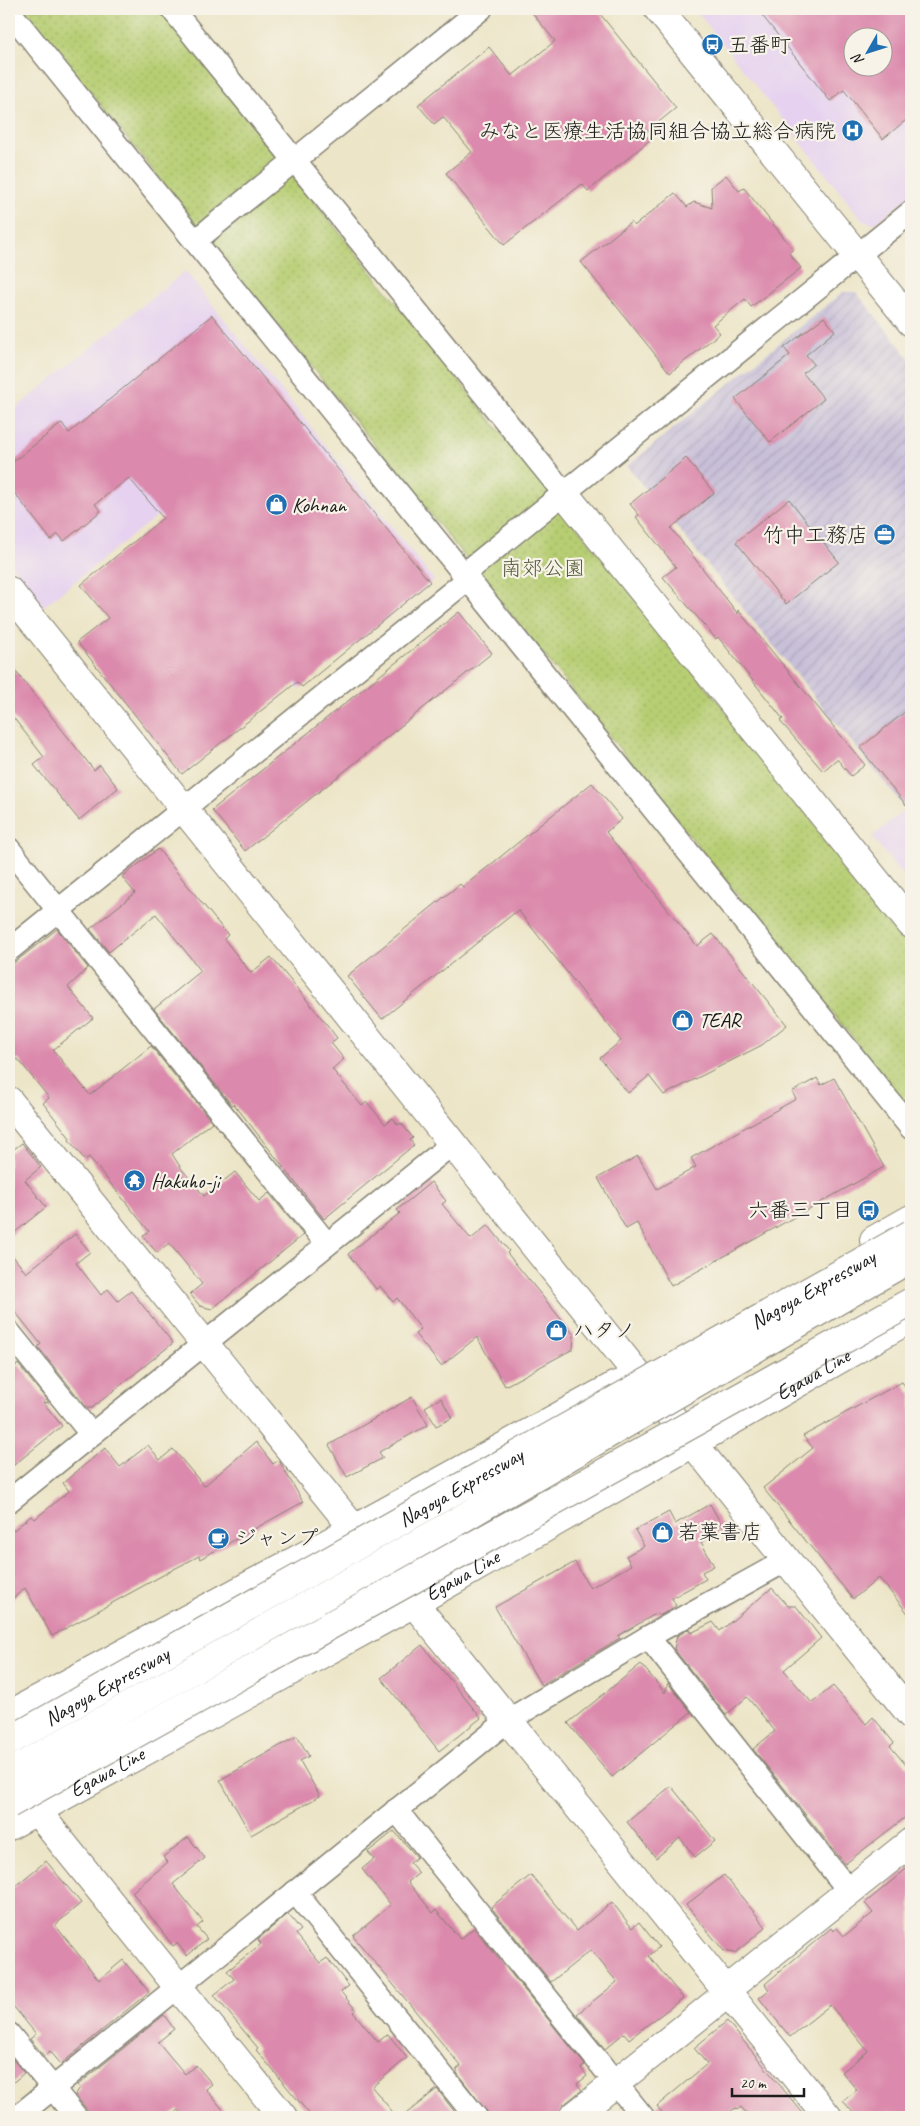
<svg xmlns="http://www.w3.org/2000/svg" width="920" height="2126" font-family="Caveat,'Klee One',sans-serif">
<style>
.built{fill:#e6d2f0;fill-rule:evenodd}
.industrial{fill:url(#industrial-furrows)}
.park{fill:url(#park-dots);stroke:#6a7548}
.building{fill:#db89ac;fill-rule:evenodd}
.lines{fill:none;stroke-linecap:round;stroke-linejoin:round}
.street-casing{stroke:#848072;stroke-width:25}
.secondary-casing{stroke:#848072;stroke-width:30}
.primary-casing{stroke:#848072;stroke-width:30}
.street{stroke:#fff;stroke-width:22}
.secondary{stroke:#fff;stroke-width:28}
.primary{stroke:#fff;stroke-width:28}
.highway-bridge-casing{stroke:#848072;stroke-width:30;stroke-linecap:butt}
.highway-bridge{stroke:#fff;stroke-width:28}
.labels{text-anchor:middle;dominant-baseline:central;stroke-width:4.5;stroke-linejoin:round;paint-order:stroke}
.poi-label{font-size:21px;fill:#1c1c1c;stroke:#f7f3e8;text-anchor:start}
.park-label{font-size:21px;fill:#525a3a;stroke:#f7f3e8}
.street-label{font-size:21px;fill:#1c1c1c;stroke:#f7f3e8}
</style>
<defs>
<pattern id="industrial-furrows" width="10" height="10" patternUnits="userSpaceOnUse" patternTransform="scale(1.25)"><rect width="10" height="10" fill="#c8bfd8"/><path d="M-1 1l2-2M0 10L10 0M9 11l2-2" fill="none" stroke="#aba4b9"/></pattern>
<pattern id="park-dots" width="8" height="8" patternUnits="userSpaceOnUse" patternTransform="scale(1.25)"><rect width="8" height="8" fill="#b7ce73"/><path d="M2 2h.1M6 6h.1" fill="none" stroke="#9db063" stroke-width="1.8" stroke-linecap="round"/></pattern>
</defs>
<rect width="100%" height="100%" fill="#f7f3e8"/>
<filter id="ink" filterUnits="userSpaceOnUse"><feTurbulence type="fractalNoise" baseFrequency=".02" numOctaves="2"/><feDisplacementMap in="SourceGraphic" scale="10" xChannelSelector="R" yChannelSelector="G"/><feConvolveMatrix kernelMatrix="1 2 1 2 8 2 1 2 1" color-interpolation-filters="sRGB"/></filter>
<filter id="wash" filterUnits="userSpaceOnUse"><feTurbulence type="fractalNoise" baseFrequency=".0096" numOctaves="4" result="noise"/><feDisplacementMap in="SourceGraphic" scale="20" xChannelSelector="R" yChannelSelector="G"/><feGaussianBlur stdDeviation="1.12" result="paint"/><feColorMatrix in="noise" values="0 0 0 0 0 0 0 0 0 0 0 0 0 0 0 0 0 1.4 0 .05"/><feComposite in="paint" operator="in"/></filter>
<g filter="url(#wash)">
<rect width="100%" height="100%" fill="#ece5c7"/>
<!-- built -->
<g class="built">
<path d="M695,9H911V195L875,224L863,221ZM852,38H882V68H852Z"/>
<polygon points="185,271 434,580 299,689 158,515 44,606 9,561 9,414"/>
<polygon points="911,805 911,886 872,837"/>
</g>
<!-- industrial -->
<polygon class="industrial" points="843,292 856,292 911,360 911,805 906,809 627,466"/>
<!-- park -->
<polygon class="park" points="23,9 159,9 911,941 911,1110"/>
<g id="blocks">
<!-- building -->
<g class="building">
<polygon points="529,9 596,9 676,108 644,134 650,140 588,191 582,184 504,245 446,173 472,152 443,117 434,124 418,105 489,47 512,76 555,41"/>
<path d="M757,9H911V116L883,139L844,90L830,101ZM852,38H882V68H852Z"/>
<polygon points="726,175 739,191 744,188 793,249 789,253 801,268 751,307 745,299 713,325 720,333 670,373 581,262 631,222 634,226 675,193 687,207 694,202 712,208 711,187"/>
<polygon points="212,315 430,582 302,687 297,682 182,774 77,642 108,618 81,585 163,518 129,478 95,504 101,511 64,541 58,534 51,540 9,486 9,465 62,423 69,433"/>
<polygon points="824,317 835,331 806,355 814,364 803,373 824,399 770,442 735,399 790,355 784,348"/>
<polygon points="686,458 714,493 671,528 738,614 738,610 865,765 851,776 837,759 823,771 780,721 783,719 718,637 716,639 663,577 676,567 636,517 639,515 630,504"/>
<polygon points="789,499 839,562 786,604 736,542"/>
<polygon points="459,612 492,653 245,851 212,810"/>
<polygon points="9,663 94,770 100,765 118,788 79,820 34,765 44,757 9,712"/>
<polygon points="911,707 911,811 860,748"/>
<polygon points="592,783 622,819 606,832 697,946 713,934 787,1025 762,1045 664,1095 649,1076 628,1093 600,1058 621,1041 518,910 382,1019 347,976 460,884 463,887"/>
<polygon points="158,849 228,935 224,939 251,973 271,957 325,1022 337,1038 331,1043 344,1059 332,1069 362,1106 367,1102 385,1124 393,1118 398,1125 401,1123 413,1138 410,1140 414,1145 324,1219 234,1104 232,1105 154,1009 201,971 156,914 109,952 90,929 135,893 122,877"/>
<polygon points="57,929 88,968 68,987 93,1018 53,1050 90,1095 151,1046 212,1122 172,1154 181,1168 204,1196 235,1172 259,1201 269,1193 303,1235 212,1309 200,1306 190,1294 202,1284 169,1243 157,1253 143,1236 149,1231 89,1157 85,1160 69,1140 70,1138 43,1103 49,1098 18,1059 9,1067 9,967"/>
<polygon points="817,1078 821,1085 834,1078 884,1167 671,1286 637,1223 626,1229 598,1178 638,1156 657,1189 696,1167 691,1158 796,1099 792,1092"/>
<polygon points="22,1143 41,1167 25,1180 46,1207 9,1237 9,1153"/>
<polygon points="431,1182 446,1201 442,1204 471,1239 488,1225 509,1251 507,1253 574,1335 573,1349 505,1386 477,1337 441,1366 415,1334 421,1329 397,1298 393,1302 380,1286 376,1289 348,1254 400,1213 397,1210"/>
<polygon points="75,1234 90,1252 76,1263 101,1295 108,1289 118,1301 131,1291 173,1343 92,1408 87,1408 38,1347 41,1344 9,1304 9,1251 26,1273"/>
<polygon points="18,1364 49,1403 43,1402 62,1426 9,1469 9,1371"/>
<polygon points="902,1382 911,1394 911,1617 879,1578 853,1599 763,1488 813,1448 803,1436"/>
<polygon points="412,1397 428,1425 379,1452 383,1458 347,1477 329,1445"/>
<polygon points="441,1398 452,1418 436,1426 425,1407"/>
<polygon points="256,1442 273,1464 279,1460 281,1464 303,1502 200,1559 199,1556 174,1569 52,1636 25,1588 9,1602 9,1534 31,1516 35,1519 69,1491 63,1483 105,1448 120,1467 148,1445 160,1460 173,1449 204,1486"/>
<polygon points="710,1504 724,1529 701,1542 714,1566 702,1572 706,1579 672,1598 676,1606 659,1616 657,1613 618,1636 620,1638 541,1685 495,1607 575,1562 590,1588 631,1565 626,1556 644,1546 635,1530 669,1512 675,1524"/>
<polygon points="772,1588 788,1606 796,1606 821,1638 784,1670 812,1703 833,1686 866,1724 873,1717 894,1743 890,1746 911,1771 911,1813 845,1864 753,1749 775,1731 747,1697 726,1715 674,1649 677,1636 689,1629 691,1633 713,1622 720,1631"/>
<polygon points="422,1645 481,1718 439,1751 381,1678"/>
<polygon points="641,1664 665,1693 668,1683 691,1712 612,1777 568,1723"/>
<polygon points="297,1736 309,1756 300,1761 320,1796 251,1835 220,1780"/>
<polygon points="671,1786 715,1841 695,1857 680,1838 656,1858 627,1822"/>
<polygon points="394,1831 417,1857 410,1863 419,1873 408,1882 433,1913 436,1910 460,1939 474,1928 585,2065 581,2068 587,2076 577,2084 582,2090 563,2105 558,2117 491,2117 457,2073 457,2069 461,2066 353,1936 391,1905 362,1869 374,1859 368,1852"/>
<polygon points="188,1837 205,1858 173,1884 203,1922 197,1927 207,1939 187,1956 177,1943 173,1946 132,1892 168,1862 163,1857"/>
<polygon points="46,1861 81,1903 55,1925 99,1980 123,1960 149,1992 61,2064 50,2051 44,2056 30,2039 36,2034 9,2001 9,1891"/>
<polygon points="911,1865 911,2117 857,2117 843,2101 857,2090 842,2072 868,2051 830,2005 790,2037 759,1998 769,1990 765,1984 831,1928 833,1931 837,1928 844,1936 873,1913 865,1903"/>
<polygon points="531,1875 577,1931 612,1902 632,1928 639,1922 659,1947 649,1956 683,1998 629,2039 624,2033 605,2049 577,2014 617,1982 591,1950 551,1982 491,1907"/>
<polygon points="724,1875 766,1927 735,1953 724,1951 686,1905"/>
<polygon points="288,1914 301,1930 296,1934 320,1963 327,1958 349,1986 341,1992 356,2010 353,2012 378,2042 388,2034 407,2058 372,2087 397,2117 312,2117 256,2050 258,2048 214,1995 234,1979 227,1971 261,1944 258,1939"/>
<polygon points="164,2015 174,2029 158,2042 185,2074 196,2065 212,2084 206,2089 229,2117 184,2117 178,2110 169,2117 93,2117 75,2095 80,2088 78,2085"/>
<polygon points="727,2021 806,2117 750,2117 741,2107 737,2110 735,2108 723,2117 666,2117 657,2106 707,2064 694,2048"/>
<polygon points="10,2056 24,2073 9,2086 9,2057"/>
<polygon points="437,2089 454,2111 446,2117 402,2117"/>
</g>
</g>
</g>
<g filter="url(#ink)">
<use href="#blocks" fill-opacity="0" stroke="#848072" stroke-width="1"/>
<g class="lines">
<defs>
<g id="street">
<polyline points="172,9 564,493"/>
<polyline points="9,11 911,1128"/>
<polyline points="195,241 481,9"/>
<polyline points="464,574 911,212"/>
<polyline points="9,849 327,1244"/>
<polyline points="9,950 468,579"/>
<polyline points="9,1332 91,1434"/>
<polyline points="9,1501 452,1144"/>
<polyline points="648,1637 849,1891"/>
<polyline points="396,1810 643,2117"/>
<polyline points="295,1892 476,2117"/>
<polyline points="9,2034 76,2117"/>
<polyline points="17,2117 507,1721 648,1637 787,1560"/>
</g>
<g id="secondary">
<polyline points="658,9 911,322"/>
<polyline points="564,493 911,924"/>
<polyline points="9,591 911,1715"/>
<polyline points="9,1101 828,2117"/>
<polyline points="23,1794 283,2117"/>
<polyline points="726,1990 911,1842"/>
<polyline points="573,2117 728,1993"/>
</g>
<g id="primary">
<polyline points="874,1240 911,1219"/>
<polyline points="9,1715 354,1529 616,1385"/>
<path id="s1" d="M9,1826L414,1603L911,1318"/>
</g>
</defs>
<!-- street casing -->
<use href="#street" class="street-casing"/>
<!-- secondary casing -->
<use href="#secondary" class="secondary-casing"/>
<!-- primary casing -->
<use href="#primary" class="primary-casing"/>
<!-- street -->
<use href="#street" class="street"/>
<!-- secondary -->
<use href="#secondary" class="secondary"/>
<!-- primary -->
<use href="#primary" class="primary"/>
<defs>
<g id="highway-bridge">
<path id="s2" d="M9,1741L911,1234"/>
<polyline points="9,1773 456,1522 911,1258"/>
<polyline points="9,1804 911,1302"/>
</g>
</defs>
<!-- highway-bridge casing -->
<use href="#highway-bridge" class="highway-bridge-casing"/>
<!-- highway-bridge -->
<use href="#highway-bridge" class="highway-bridge"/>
</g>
</g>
<!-- icons -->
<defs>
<symbol id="bus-disc" viewBox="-11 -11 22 22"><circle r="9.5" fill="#1f6fb2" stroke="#f7f3e8"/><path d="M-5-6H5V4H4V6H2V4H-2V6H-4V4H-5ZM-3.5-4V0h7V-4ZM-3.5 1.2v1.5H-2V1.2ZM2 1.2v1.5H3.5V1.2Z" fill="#fff"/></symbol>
<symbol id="hospital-disc" viewBox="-11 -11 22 22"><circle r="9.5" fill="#1f6fb2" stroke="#f7f3e8"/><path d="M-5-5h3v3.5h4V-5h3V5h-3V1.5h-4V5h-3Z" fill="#fff"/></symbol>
<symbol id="shop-disc" viewBox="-11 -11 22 22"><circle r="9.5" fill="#1f6fb2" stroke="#f7f3e8"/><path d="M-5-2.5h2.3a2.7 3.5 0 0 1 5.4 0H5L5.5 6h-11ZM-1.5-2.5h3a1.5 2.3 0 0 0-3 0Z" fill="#fff"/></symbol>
<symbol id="office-disc" viewBox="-11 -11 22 22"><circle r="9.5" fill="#1f6fb2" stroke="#f7f3e8"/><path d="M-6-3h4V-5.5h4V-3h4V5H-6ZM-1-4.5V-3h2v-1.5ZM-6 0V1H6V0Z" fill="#fff"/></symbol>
<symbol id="temple-disc" viewBox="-11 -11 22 22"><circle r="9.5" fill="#1f6fb2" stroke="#f7f3e8"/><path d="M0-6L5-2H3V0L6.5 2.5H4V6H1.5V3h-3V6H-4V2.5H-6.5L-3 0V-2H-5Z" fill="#fff"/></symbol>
<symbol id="cafe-disc" viewBox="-11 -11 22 22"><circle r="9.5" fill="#1f6fb2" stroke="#f7f3e8"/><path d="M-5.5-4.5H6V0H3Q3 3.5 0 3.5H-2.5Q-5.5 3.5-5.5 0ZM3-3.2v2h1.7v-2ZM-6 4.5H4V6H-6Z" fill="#fff"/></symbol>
</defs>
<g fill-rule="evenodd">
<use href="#bus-disc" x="700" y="32" width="25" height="25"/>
<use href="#hospital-disc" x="840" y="118" width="25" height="25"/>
<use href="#shop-disc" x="264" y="492" width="25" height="25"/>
<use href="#office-disc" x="872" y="522" width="25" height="25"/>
<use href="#shop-disc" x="670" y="1008" width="25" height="25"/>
<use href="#temple-disc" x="122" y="1168" width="25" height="25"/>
<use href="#bus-disc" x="856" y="1198" width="25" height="25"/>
<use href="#shop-disc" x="544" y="1318" width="25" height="25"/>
<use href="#shop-disc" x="650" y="1520" width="25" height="25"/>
<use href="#cafe-disc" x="206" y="1526" width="25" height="25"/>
</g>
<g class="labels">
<!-- poi labels -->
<g class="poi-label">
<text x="728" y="45">五番町</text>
<text x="836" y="131" text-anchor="end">みなと医療生活協同組合協立総合病院</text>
<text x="292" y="505">Kohnan</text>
<text x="868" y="535" text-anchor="end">竹中工務店</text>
<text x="699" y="1020">TEAR</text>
<text x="151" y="1181">Hakuho-ji</text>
<text x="853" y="1210" text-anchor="end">六番三丁目</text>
<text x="573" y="1330">ハタノ</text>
<text x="678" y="1532">若葉書店</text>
<text x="235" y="1538">ジャンプ</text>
</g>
<!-- park labels -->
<g class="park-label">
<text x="543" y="568">南郊公園</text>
</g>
<!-- street labels -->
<g class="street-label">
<text stroke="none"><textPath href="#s2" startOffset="922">Nagoya Expressway</textPath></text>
<text stroke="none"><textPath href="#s1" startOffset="922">Egawa Line</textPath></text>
<text stroke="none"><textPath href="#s2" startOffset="518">Nagoya Expressway</textPath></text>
<text stroke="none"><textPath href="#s1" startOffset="518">Egawa Line</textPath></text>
<text stroke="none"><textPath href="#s2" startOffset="112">Nagoya Expressway</textPath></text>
<text stroke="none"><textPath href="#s1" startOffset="112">Egawa Line</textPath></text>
</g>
</g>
<!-- margin -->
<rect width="920" height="2126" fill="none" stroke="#f7f3e8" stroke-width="30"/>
<!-- north arrow -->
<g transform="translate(868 52) rotate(231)"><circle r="24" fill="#f7f3e8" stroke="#9f9d96"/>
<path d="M0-4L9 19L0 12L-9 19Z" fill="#1f6fb2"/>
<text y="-8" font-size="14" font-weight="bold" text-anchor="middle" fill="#1c1c1c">N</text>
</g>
<!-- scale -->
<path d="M732 2088v8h72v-8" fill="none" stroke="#1c1c1c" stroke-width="2.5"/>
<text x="740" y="2088" font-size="15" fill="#1c1c1c" stroke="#f7f3e8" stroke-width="4" paint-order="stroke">20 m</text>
</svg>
